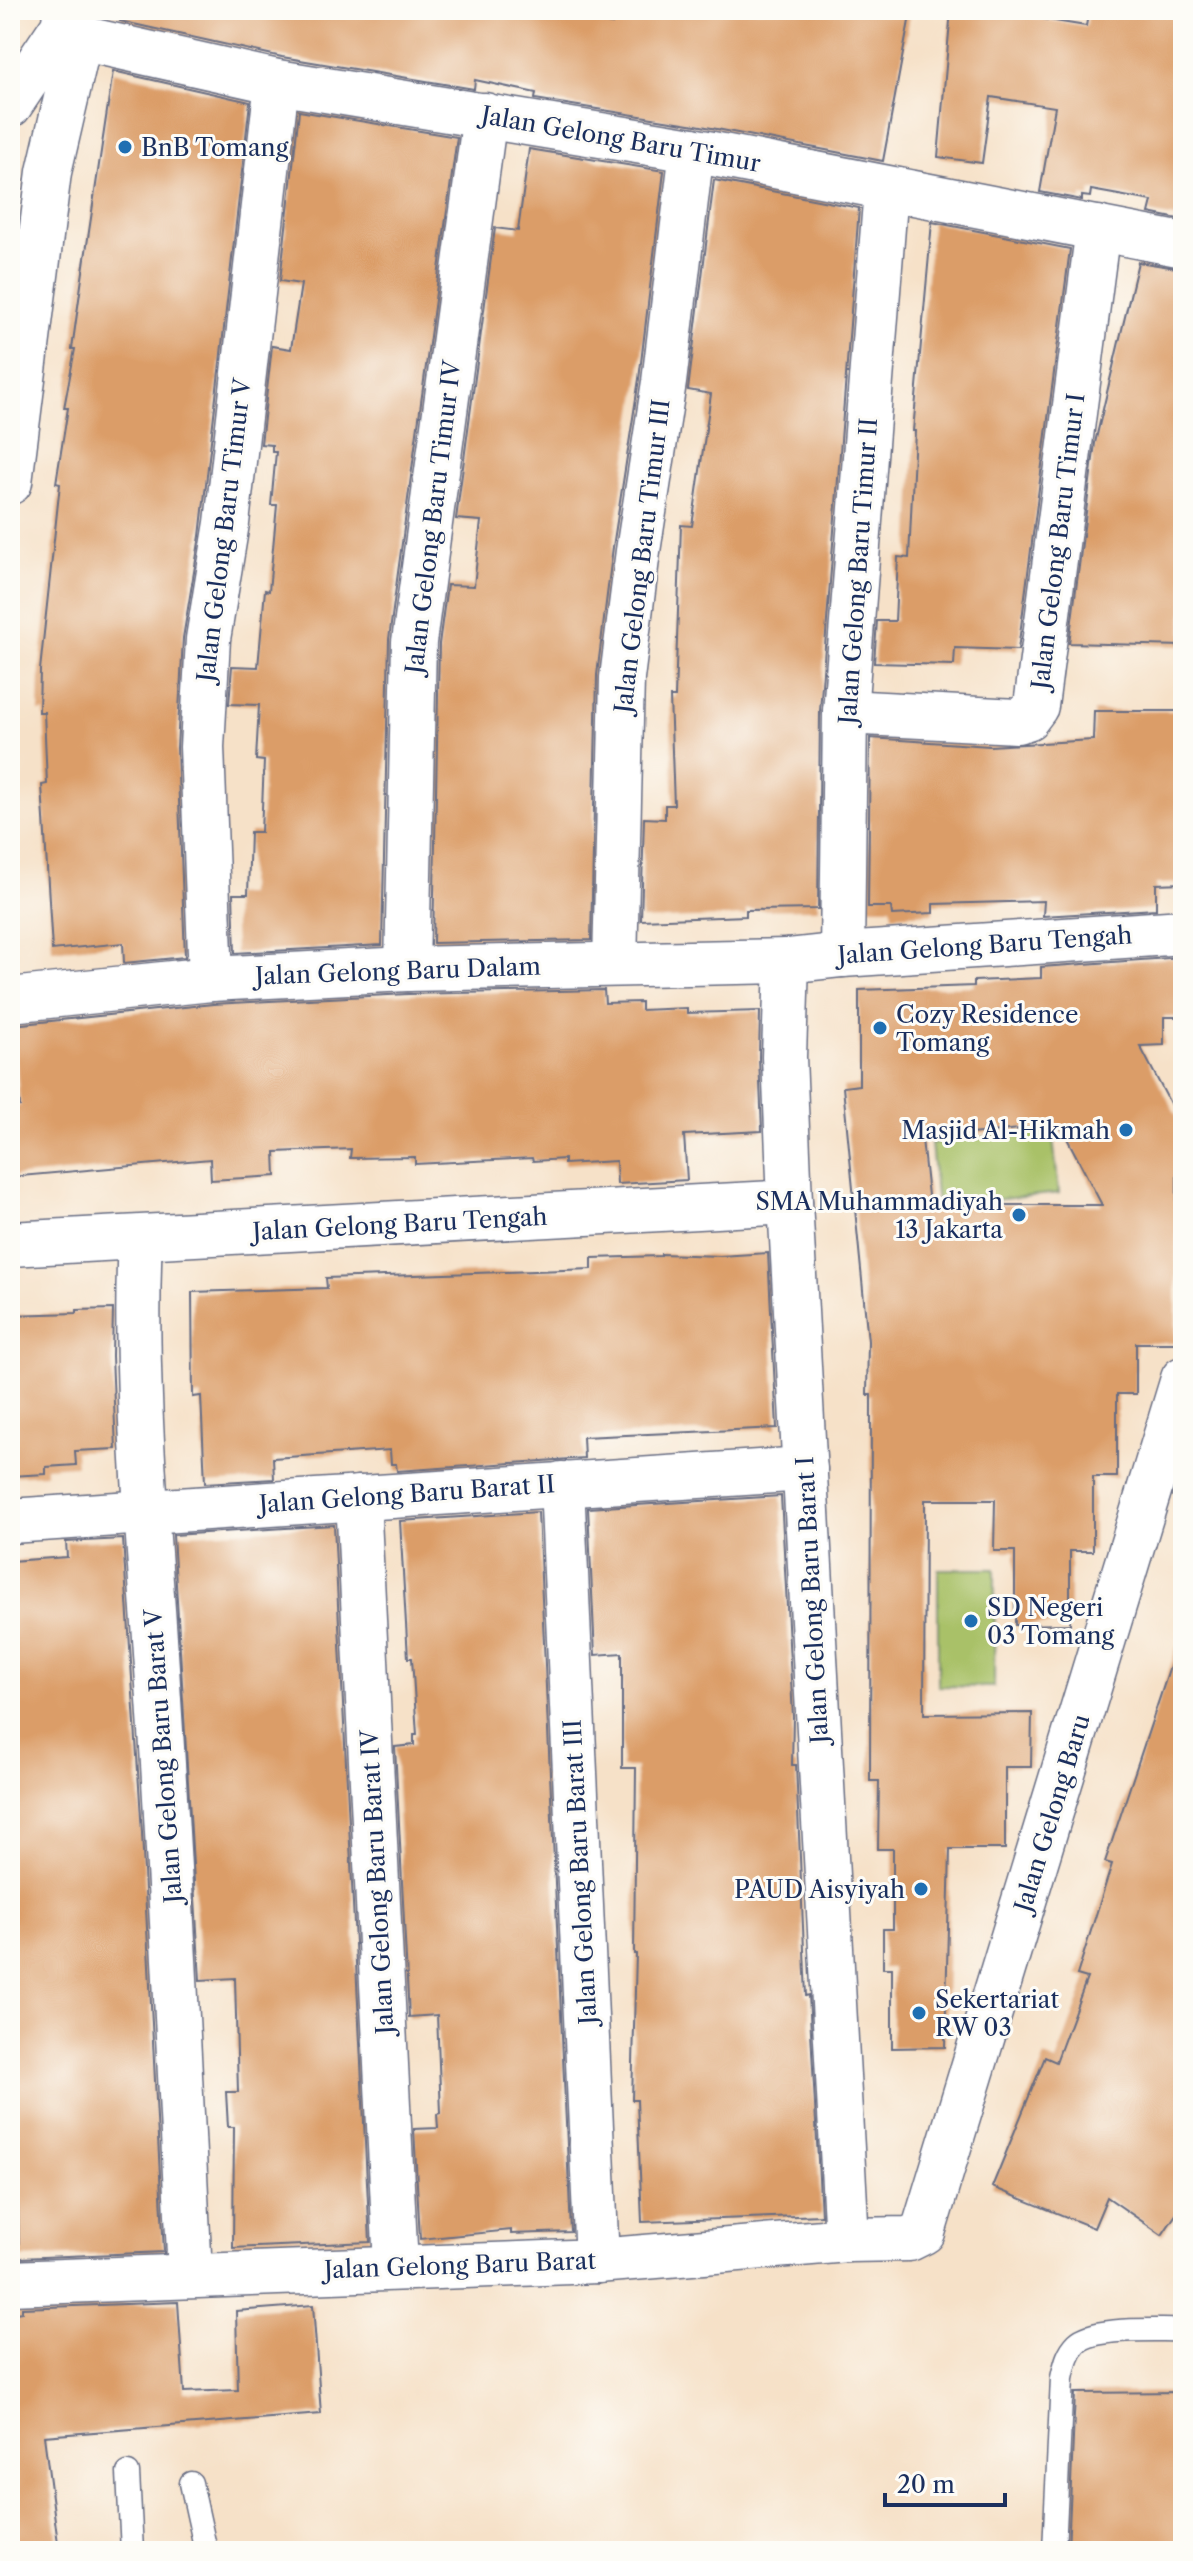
<svg xmlns="http://www.w3.org/2000/svg" width="1193" height="2561" font-family="'Libre Caslon Text',serif">
<style>
.green{fill:#a9c167;stroke:#627862;stroke-width:2}
.building{fill:#db9d67;fill-rule:evenodd}
.lines{fill:none;stroke-linecap:round;stroke-linejoin:round}
.lane-casing{stroke:#686d83;stroke-width:25}
.street-casing{stroke:#686d83;stroke-width:47}
.lane{stroke:#fff;stroke-width:22}
.street{stroke:#fff;stroke-width:44}
.poi-dot{fill:#1f6fb2;stroke:#fdfcf7;stroke-width:3}
.labels{text-anchor:middle;dominant-baseline:central;stroke-width:6;stroke-linejoin:round;paint-order:stroke}
.street-label{font-size:24px;fill:#1b2f5e;stroke:#fdfcf7}
.poi-label{font-size:24px;fill:#1b2f5e;stroke:#fdfcf7;text-anchor:start}
</style>
<rect width="100%" height="100%" fill="#fdfcf7"/>
<filter id="ink" filterUnits="userSpaceOnUse"><feTurbulence type="fractalNoise" baseFrequency=".0125" numOctaves="2"/><feDisplacementMap in="SourceGraphic" scale="16" xChannelSelector="R" yChannelSelector="G"/><feConvolveMatrix kernelMatrix="1 2 1 2 8 2 1 2 1" color-interpolation-filters="sRGB"/></filter>
<filter id="wash" filterUnits="userSpaceOnUse"><feTurbulence type="fractalNoise" baseFrequency=".006" numOctaves="4" result="noise"/><feDisplacementMap in="SourceGraphic" scale="32" xChannelSelector="R" yChannelSelector="G"/><feGaussianBlur stdDeviation="1.8" result="paint"/><feColorMatrix in="noise" values="0 0 0 0 0 0 0 0 0 0 0 0 0 0 0 0 0 1.4 0 .05"/><feComposite in="paint" operator="in"/></filter>
<g filter="url(#wash)">
<rect width="100%" height="100%" fill="#f6e1c8"/>
<!-- green -->
<g class="green">
<polygon points="1052,1130 1059,1193 937,1206 931,1143"/>
<polygon points="938,1569 995,1569 994,1687 938,1686"/>
</g>
<g id="blocks">
<!-- building -->
<g class="building">
<polygon points="122,10 541,10 612,24 615,10 911,10 883,161 696,125 535,99 536,93 475,80 474,89 282,57 120,21"/>
<polygon points="951,10 1013,10 1012,14 1086,26 1089,10 1183,10 1183,220 1149,213 1152,201 1091,190 1090,197 1082,196 1082,200 1040,192 1055,107 991,97 982,163 938,157"/>
<polygon points="113,71 250,102 200,536 183,638 177,748 185,957 124,963 123,943 52,950 42,785 47,784 44,712 39,712 40,670 60,484 56,483 68,408 64,408 75,349 72,349 81,285"/>
<polygon points="299,111 457,137 389,639 382,945 235,953 233,894 248,894 250,832 261,832 264,761 256,760 259,705 229,704 232,666 258,667 265,590 269,591 277,505 271,505 276,452 272,452 272,445 261,444 272,346 291,349 301,284 280,281"/>
<polygon points="529,149 664,171 639,379 613,547 597,675 591,940 433,943 439,644 447,585 474,586 481,521 456,519 495,228 518,231"/>
<polygon points="714,180 859,208 820,711 818,909 746,910 746,916 641,920 644,818 665,819 665,805 674,805 670,697 675,697 681,525 692,526 711,394 688,390"/>
<polygon points="932,222 1070,249 1018,650 955,648 954,665 874,663 877,621 895,621 898,557 909,558 915,431 913,431"/>
<polygon points="1138,262 1183,269 1183,646 1069,643 1095,443"/>
<polygon points="1094,711 1183,711 1183,883 1156,884 1156,909 1043,916 1044,901 933,904 933,913 892,915 891,907 868,907 870,738 990,746 1093,740"/>
<path d="M1183,957V1017H1164V1045L1140,1046L1183,1128V1153L1177,1156L1176,1343H1136V1394H1117V1477H1093V1551H1070V1624L1015,1625V1551H994L995,1500H925L924,1714L1032,1713L1031,1767H1005V1849H950L945,2047L892,2048V1968H883V1929H893V1849H878L879,1781H870L871,1395H867L868,1341L843,1087L859,1085V990L974,986V981L1041,978V967ZM1060,1125L1102,1205H929L922,1139Z"/>
<polygon points="604,990 605,1003 641,1002 641,1010 687,1008 687,1013 760,1011 759,1058 762,1131 684,1135 687,1180 617,1184 616,1161 564,1164 564,1159 533,1161 532,1158 415,1164 415,1157 350,1158 351,1149 275,1152 276,1176 211,1180 210,1159 10,1177 10,1107 20,1106 13,1025 213,1004 408,994"/>
<polygon points="768,1253 777,1428 583,1437 584,1458 397,1471 396,1464 391,1464 390,1450 273,1458 274,1479 205,1483 201,1396 193,1397 192,1292 327,1288 326,1278 592,1269 592,1258 661,1256 661,1254 720,1256"/>
<polygon points="113,1309 112,1356 116,1449 75,1451 76,1465 46,1467 46,1474 10,1476 10,1315 77,1313 77,1310"/>
<polygon points="781,1496 793,1717 792,1765 796,1765 806,1996 809,1995 821,2215 642,2222 637,2100 632,2100 636,1954 634,1954 636,1768 622,1768 622,1653 595,1655 588,1508"/>
<polygon points="538,1512 571,2232 511,2234 511,2230 420,2239 414,2129 438,2128 437,2114 441,2113 437,2015 409,2017 395,1747 414,1745 414,1735 417,1735 412,1658 408,1658 400,1521"/>
<polygon points="334,1525 370,2242 233,2248 234,2127 228,2127 226,2092 238,2092 235,1978 200,1980 173,1535"/>
<polygon points="123,1539 142,1833 164,2252 19,2258 16,2085 10,1952 10,1561 67,1557 66,1542"/>
<polygon points="1177,1646 1183,1647 1183,2204 1162,2235 1107,2197 1094,2228 992,2187 1045,2057 1056,2062 1087,1978 1077,1975 1112,1864 1105,1862"/>
<polygon points="178,2302 184,2392 238,2390 236,2311 313,2305 321,2414 44,2436 59,2551 10,2551 10,2314 22,2312 22,2308"/>
<polygon points="1183,2392 1183,2551 1068,2551 1075,2393"/>
</g>
</g>
</g>
<g filter="url(#ink)">
<use href="#blocks" fill-opacity="0" stroke="#686d83" stroke-width="2"/>
<g class="lines">
<defs>
<g id="lane">
<polyline points="128,2473 132,2551"/>
<polyline points="191,2483 206,2551"/>
<path d="M1054,2551L1062,2378C1065,2365 1067,2353 1077,2343C1095,2326 1157,2331 1183,2330"/>
</g>
<g id="street">
<polyline points="63,26 80,38 277,82 692,150 1183,245"/>
<polyline points="10,105 63,26 66,10"/>
<polyline points="10,482 49,172 80,38"/>
<polyline points="845,712 1017,721 1027,718 1036,706 1098,228"/>
<polyline points="842,955 845,712 886,189"/>
<polyline points="787,961 784,1057 790,1202 847,2240"/>
<polyline points="615,964 622,678 638,551 664,382 692,150"/>
<polyline points="407,969 414,642 485,115"/>
<polyline points="211,979 202,747 208,639 227,523 277,82"/>
<polyline points="10,1000 211,979 407,969 787,961 842,955 1183,932"/>
<path d="M140,1238C133,1383 149,1538 158,1684C171,1881 180,2077 190,2274"/>
<polyline points="10,1244 790,1202"/>
<polyline points="562,1484 597,2261"/>
<polyline points="358,1498 396,2267"/>
<polyline points="10,1521 805,1469"/>
<polyline points="10,2283 597,2261 847,2240 909,2239 923,2232 1183,1379"/>
</g>
</defs>
<!-- lane casing -->
<use href="#lane" class="lane-casing"/>
<!-- street casing -->
<use href="#street" class="street-casing"/>
<!-- lane -->
<use href="#lane" class="lane"/>
<!-- street -->
<use href="#street" class="street"/>
</g>
</g>
<!-- markers -->
<g class="poi-dot">
<circle cx="125" cy="147" r="8"/>
<circle cx="880" cy="1028" r="8"/>
<circle cx="1126" cy="1130" r="8"/>
<circle cx="1019" cy="1215" r="8"/>
<circle cx="971" cy="1621" r="8"/>
<circle cx="921" cy="1889" r="8"/>
<circle cx="919" cy="2013" r="8"/>
</g>
<g class="labels">
<!-- street labels -->
<g class="street-label">
<text transform="translate(621 139) rotate(10)">Jalan Gelong Baru Timur</text>
<text transform="translate(433 517) rotate(-83)">Jalan Gelong Baru Timur IV</text>
<text transform="translate(224 530) rotate(-83)">Jalan Gelong Baru Timur V</text>
<text transform="translate(1058 541) rotate(-83)">Jalan Gelong Baru Timur I</text>
<text transform="translate(642 556) rotate(-83)">Jalan Gelong Baru Timur III</text>
<text transform="translate(858 571) rotate(-86)">Jalan Gelong Baru Timur II</text>
<text transform="translate(985 945) rotate(-4)">Jalan Gelong Baru Tengah</text>
<text transform="translate(398 971) rotate(-2)">Jalan Gelong Baru Dalam</text>
<text transform="translate(400 1224) rotate(-3)">Jalan Gelong Baru Tengah</text>
<text transform="translate(407 1494) rotate(-4)">Jalan Gelong Baru Barat II</text>
<text transform="translate(812 1600) rotate(-93)">Jalan Gelong Baru Barat I</text>
<text transform="translate(163 1756) rotate(-94)">Jalan Gelong Baru Barat V</text>
<text transform="translate(1052 1813) rotate(-73)">Jalan Gelong Baru</text>
<text transform="translate(580 1872) rotate(-93)">Jalan Gelong Baru Barat III</text>
<text transform="translate(377 1882) rotate(-93)">Jalan Gelong Baru Barat IV</text>
<text transform="translate(460 2265) rotate(-2)">Jalan Gelong Baru Barat</text>
</g>
<!-- poi labels -->
<g class="poi-label">
<text x="141" y="147">BnB Tomang</text>
<text x="896" y="1014">Cozy Residence<tspan x="896" dy="28">Tomang</tspan></text>
<text x="1110" y="1130" text-anchor="end">Masjid Al-Hikmah</text>
<text x="1003" y="1201" text-anchor="end">SMA Muhammadiyah<tspan x="1003" dy="28">13 Jakarta</tspan></text>
<text x="987" y="1607">SD Negeri<tspan x="987" dy="28">03 Tomang</tspan></text>
<text x="905" y="1889" text-anchor="end">PAUD Aisyiyah</text>
<text x="935" y="1999">Sekertariat<tspan x="935" dy="28">RW 03</tspan></text>
</g>
</g>
<!-- margin -->
<rect width="1193" height="2561" fill="none" stroke="#fdfcf7" stroke-width="40"/>
<!-- scale -->
<path d="M885 2493v12h120v-12" fill="none" stroke="#1b2f5e" stroke-width="4"/>
<text x="897" y="2493" font-size="24" fill="#1b2f5e" stroke="#fdfcf7" stroke-width="6" paint-order="stroke">20 m</text>
</svg>
